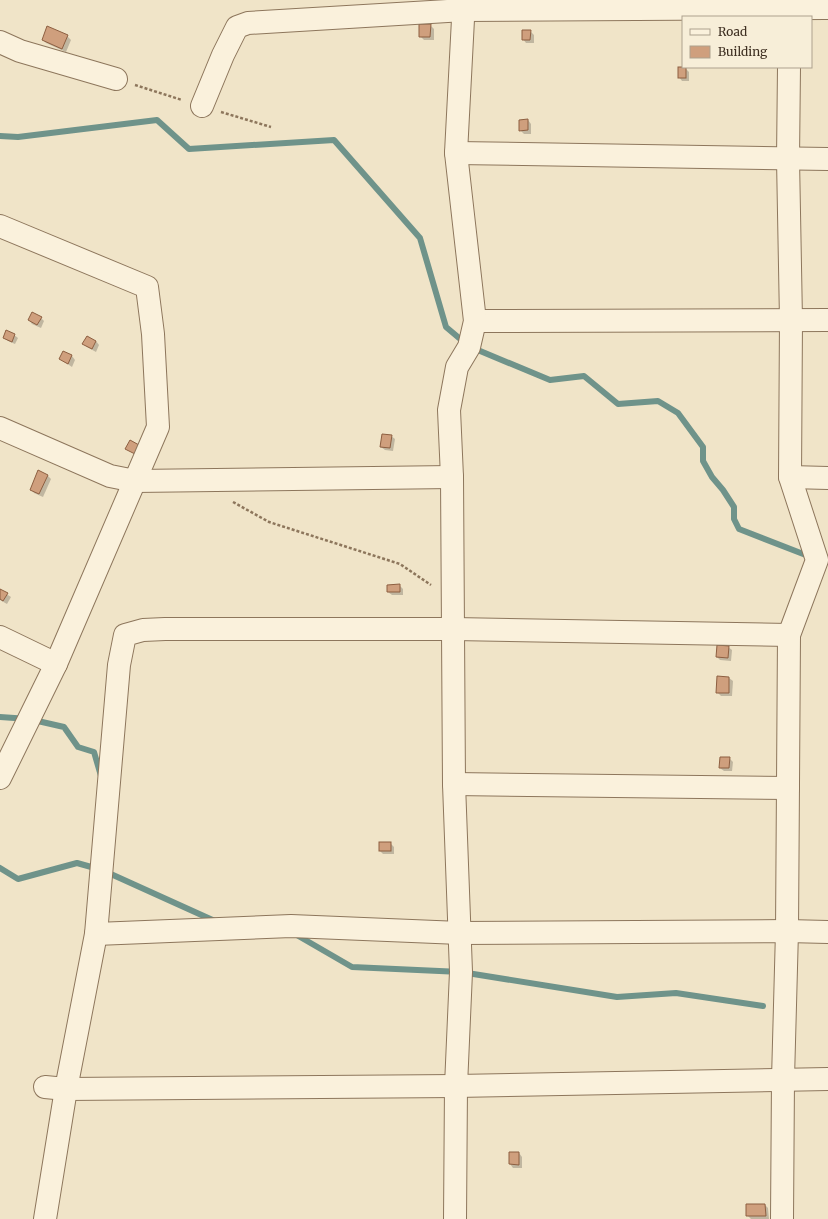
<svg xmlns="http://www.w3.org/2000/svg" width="828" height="1219" font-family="Merriweather,serif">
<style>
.shadow{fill:#0003}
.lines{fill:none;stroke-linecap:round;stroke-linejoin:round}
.stream{stroke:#6f938a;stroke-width:6}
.building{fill:#cf9f7d;stroke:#8d5f41}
.street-casing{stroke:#8d765c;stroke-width:24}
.path{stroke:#8d765c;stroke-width:2.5;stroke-dasharray:3 2;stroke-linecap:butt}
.street{stroke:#faf1dc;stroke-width:22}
</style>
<rect width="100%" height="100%" fill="#f0e4c8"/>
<!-- shadow -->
<g class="shadow">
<polygon points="430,25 434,29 434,40 424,40 420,36"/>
<polygon points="530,31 534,35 534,43 526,43 523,39"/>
<polygon points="67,36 71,40 66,52 46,43 43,40"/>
<polygon points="685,68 689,72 689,81 682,81 679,77"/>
<polygon points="528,120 531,124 531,134 524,134 520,130"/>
<polygon points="41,318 44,321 41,328 32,324 29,320"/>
<polygon points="14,335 18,338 15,344 8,341 4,338"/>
<polygon points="87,337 96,341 99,345 96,352 87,347 84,344"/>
<polygon points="63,352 72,356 75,360 72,367 60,359"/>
<polygon points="391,436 395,439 393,451 385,450 381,447"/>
<polygon points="39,472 48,476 51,479 43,497 34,493 31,489"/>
<polygon points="399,585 403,589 403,595 392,595 388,592"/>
<polygon points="0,590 11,597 7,604 0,600"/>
<polygon points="728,647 732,650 731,661 720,660 717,657"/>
<polygon points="729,678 733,681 732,696 721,696 717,692"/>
<polygon points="729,758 733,762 732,771 724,771 720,768"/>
<polygon points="390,843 394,847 394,854 383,854 380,851"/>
<polygon points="510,1153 519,1153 522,1157 522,1168 513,1168 510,1164"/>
<polygon points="765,1205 768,1208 769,1219 751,1219 747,1215"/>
</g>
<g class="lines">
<!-- stream -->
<g class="stream">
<polyline points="0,136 18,137 157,120 189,149 334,140 420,238 446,327 465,343"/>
<polyline points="473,348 550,380 584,376 618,404 658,401 678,413 703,447 703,461 712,477 723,490 734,507 734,519 739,529 811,557"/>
<polyline points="0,717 29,719 64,727 78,747 94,752 101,776"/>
<polyline points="0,868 18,879 77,863 102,870 217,922"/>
<polyline points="295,934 352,967 461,972 617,997 676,993 763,1006"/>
</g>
</g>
<!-- building -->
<g class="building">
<polygon points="419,24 431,24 430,37 419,37"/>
<polygon points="47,26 68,35 62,49 42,40"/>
<polygon points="522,30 531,30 530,40 522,40"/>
<rect x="678" y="67" width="8" height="11"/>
<polygon points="528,119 528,130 519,131 519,120"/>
<polygon points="32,312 42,317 37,325 28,320"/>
<polygon points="6,330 15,334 12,342 3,338"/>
<polygon points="87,336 96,341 92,349 82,344"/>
<polygon points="63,351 72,355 68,364 59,359"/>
<polygon points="382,434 392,435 390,448 380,447"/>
<polygon points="130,440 139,445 135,454 125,449"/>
<polygon points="38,470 48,475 39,494 30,490"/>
<polygon points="400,584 400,592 387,592 387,585"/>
<polygon points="0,589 8,593 3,601 0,599"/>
<polygon points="717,645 729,646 728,658 716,657"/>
<polygon points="717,676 729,677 729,693 716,693"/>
<polygon points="720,757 730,757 729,768 719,768"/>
<rect x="379" y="842" width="12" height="9"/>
<polygon points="509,1152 519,1152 519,1165 509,1164"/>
<polygon points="746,1204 765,1204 766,1216 746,1216"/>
</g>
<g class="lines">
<defs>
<g id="street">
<polyline points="0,42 20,51 116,79"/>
<polyline points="202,106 223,55 237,27 248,23 464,10 828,8"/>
<polyline points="456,153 828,159"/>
<polyline points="0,226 147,287 153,334 158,427 56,664 0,778"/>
<polyline points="475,321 828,320"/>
<polyline points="0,428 110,476 135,481 452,477"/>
<polyline points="790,477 828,478"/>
<polyline points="0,637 56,664"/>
<polyline points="454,784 788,788"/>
<polyline points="96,934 291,926 460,933 787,931 828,932"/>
<polyline points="45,1087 66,1089 456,1086 828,1079"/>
<polyline points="45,1219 66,1089 96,934 119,665 125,635 143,630 165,629 454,629 789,635"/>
<polyline points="455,1219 456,1086 461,972 454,784 452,477 449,410 457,367 469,347 475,321 456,153 464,0"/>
<polyline points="782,1219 783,1079 787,931 789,635 817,560 790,477 791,320 788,159 789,67"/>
</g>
</defs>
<!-- street casing -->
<use href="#street" class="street-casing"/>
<!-- path -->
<g class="path">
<polyline points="135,85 182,100"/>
<polyline points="221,112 271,127"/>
<polyline points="233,502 269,522 400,564 431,585"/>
</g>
<!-- street -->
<use href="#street" class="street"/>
</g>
<!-- legend -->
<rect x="682" y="16" width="130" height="52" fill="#f7eed8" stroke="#ada18e"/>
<rect x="690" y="29" width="20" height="6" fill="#faf1dc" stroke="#ada18e"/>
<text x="718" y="36" font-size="12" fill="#3d2e20">Road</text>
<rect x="690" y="46" width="20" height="12" fill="#cf9f7d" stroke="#ada18e"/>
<text x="718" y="56" font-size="12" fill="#3d2e20">Building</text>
</svg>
